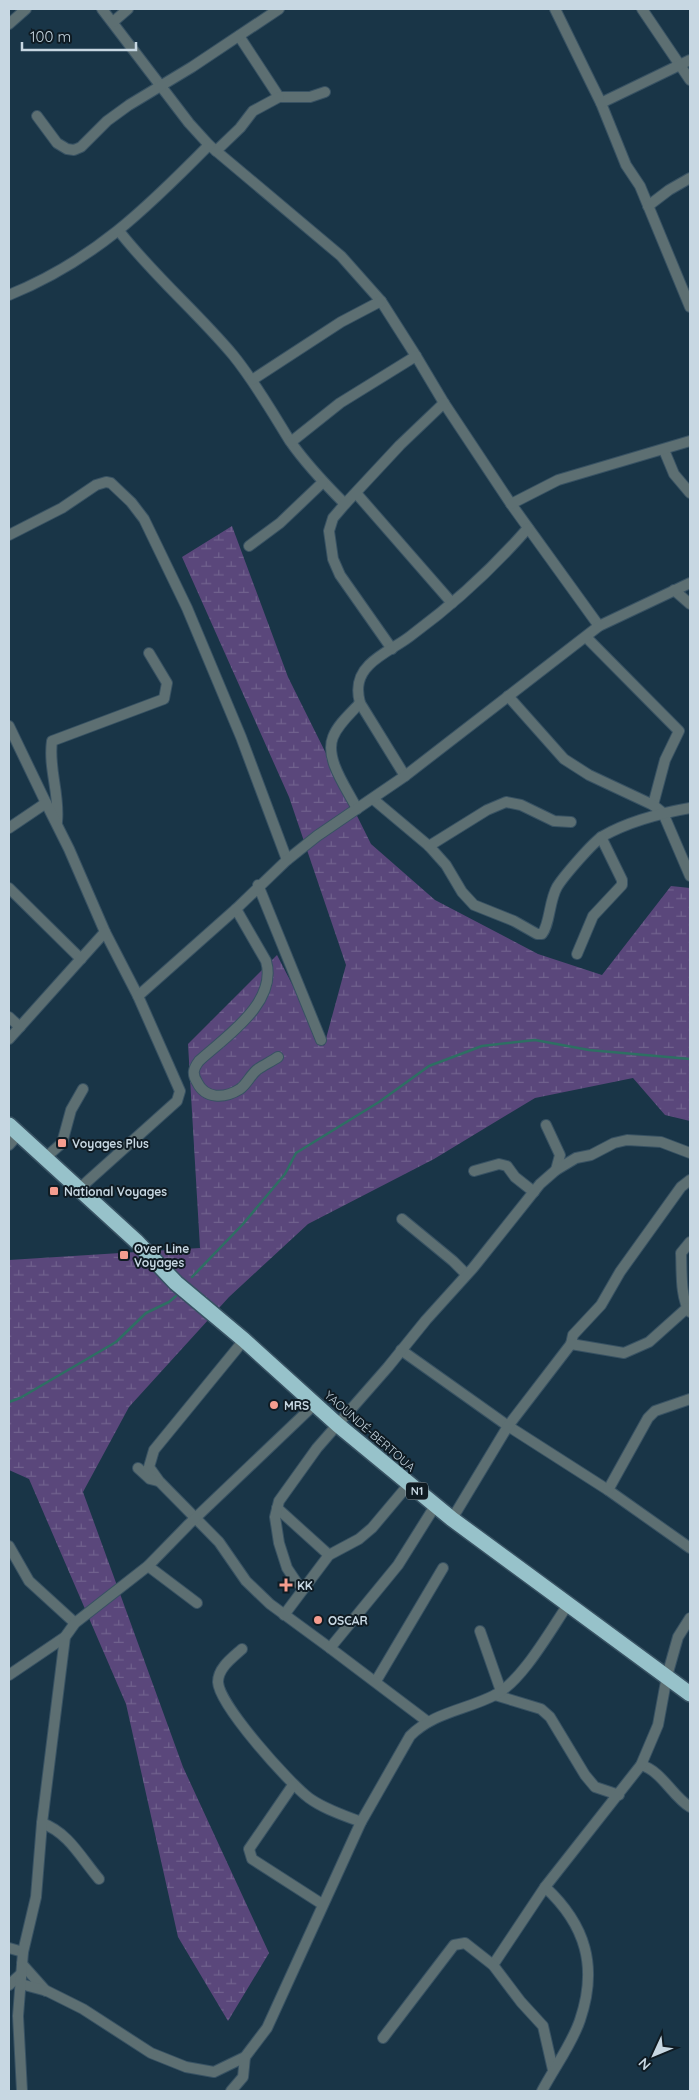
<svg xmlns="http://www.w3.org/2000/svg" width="699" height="2100" font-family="Quicksand,sans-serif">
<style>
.wetland{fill:url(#wetland-marsh)}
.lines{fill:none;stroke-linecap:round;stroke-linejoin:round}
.stream{stroke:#2e6f63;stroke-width:2.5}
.minor-casing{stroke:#385263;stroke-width:12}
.highway-casing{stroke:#385263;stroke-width:18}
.minor{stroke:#5d6f72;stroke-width:10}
.highway{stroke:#97c2ca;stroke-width:15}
.poi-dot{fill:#f59d8f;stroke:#0f1b23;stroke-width:2}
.labels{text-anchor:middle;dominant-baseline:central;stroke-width:4;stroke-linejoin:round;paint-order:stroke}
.shield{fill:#0f1b23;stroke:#909fa9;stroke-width:1}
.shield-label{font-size:11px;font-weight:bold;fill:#c7d7e2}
.poi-label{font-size:12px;font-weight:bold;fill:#c7d7e2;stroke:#0f1b23;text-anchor:start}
.street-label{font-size:12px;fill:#c7d7e2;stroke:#0f1b23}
</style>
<defs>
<pattern id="wetland-marsh" width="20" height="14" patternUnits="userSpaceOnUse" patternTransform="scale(1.25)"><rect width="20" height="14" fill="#5a477b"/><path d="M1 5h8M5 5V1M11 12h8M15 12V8" fill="none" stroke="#70618d"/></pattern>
</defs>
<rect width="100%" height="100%" fill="#193547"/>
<!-- wetland -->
<polygon class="wetland" points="232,526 288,677 371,844 435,900 538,954 602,975 671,886 690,888 690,1121 665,1115 633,1078 535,1098 434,1159 308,1224 229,1297 129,1407 83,1492 183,1767 269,1953 228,2021 178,1937 126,1704 29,1479 9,1470 9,1260 200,1248 188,1044 277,955 324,1046 346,965 289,797 182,557"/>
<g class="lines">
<!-- stream -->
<g class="stream">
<polyline points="192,1277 243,1224 285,1174 296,1153 379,1102 429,1066 482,1046 535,1040 589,1050 690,1059"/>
<polyline points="9,1402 20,1398 116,1342 146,1313 169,1302 176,1296"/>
</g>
<defs>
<g id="minor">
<polyline points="102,9 189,123 209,145 341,256 381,301 416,356 444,403 511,504 599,626"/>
<polyline points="555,9 601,103 626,165 640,186 690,307"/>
<polyline points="642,9 690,80"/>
<polyline points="113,22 128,9"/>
<polyline points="9,24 26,9"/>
<polyline points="239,36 279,97 310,97 325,92"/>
<polyline points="601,103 690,60"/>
<polyline points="37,116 57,143 67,149 74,150 81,147 107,121 129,105 192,67 279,9"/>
<polyline points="216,151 240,128 253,111 279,97"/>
<polyline points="648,206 669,190 690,178"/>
<path d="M119,231C154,276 197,312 233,355C255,382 272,412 290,441C306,464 325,484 345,504"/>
<path d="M9,295C93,261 146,209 209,145"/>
<polyline points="252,380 341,322 381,301"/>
<polyline points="291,442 340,403 416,356"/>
<polyline points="664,450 674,474 690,493"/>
<polyline points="356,493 452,603"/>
<polyline points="511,504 558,480 690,441"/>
<polyline points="9,535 62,508 96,485 106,482 111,483 131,502 144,519 187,608 241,737 287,860"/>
<polyline points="249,546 280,523 323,482"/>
<polyline points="674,590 690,604"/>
<polyline points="586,637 679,731 665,760 653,805"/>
<polyline points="392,649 340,575 333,559 329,531 333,518 345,504 400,445 444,403"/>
<polyline points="508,696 564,759 589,775 653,805 663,813 690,876"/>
<polyline points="9,726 46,803"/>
<path d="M405,776L360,703C356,688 358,676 369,665C382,652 400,645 413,634C455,603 494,567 528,528"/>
<path d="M373,799L429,846L446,865L462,892L474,905L514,921L537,934H542C550,924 549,901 557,887C563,877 593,842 603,836C628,822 661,813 690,808"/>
<path d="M357,809C348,790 324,759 333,737C338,724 351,713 360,703"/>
<path d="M57,822C60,794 48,768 52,741L164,699L167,683L149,653"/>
<polyline points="9,828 46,803 69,849 105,932 138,996 180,1091 177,1101 80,1188"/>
<polyline points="429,846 487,810 506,802 521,805 554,821 571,822"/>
<polyline points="258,885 321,1040"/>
<polyline points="9,888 81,959"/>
<path d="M236,909L266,961C278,1003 225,1037 199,1061C193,1069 192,1074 197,1082C205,1099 224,1099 240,1089C247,1084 251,1074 258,1069C264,1065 272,1061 278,1057"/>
<polyline points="577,954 593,916 622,885 622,880 601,837"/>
<polyline points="138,996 236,909 287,860 317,836 405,776 599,626 690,583"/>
<polyline points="9,1017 20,1027"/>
<polyline points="9,1039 105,932"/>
<polyline points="546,1125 560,1155 556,1170"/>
<polyline points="9,1145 19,1134"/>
<polyline points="45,1158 62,1143 71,1110 83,1089"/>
<polyline points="474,1171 499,1164 507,1166 515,1177 534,1192"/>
<polyline points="402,1219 453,1261 466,1274"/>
<path d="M690,1242L681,1253C682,1270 680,1298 690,1312"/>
<polyline points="244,1340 154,1450 149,1467 159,1481 219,1542 246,1581 270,1604 330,1648"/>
<polyline points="571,1344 573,1335 601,1305 620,1272 681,1187 690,1180"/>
<polyline points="401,1350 508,1426 608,1490 690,1548"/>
<polyline points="138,1468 150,1479 158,1481"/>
<polyline points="608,1490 648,1418 655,1411 690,1399"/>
<polyline points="277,1508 329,1555"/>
<polyline points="452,1519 508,1426 571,1344 624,1353 649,1342 687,1308"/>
<polyline points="9,1546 29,1581 75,1623"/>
<polyline points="148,1566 197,1603"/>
<polyline points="297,1583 287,1568 279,1543 275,1517 279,1501 317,1448 388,1367 426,1320 473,1268 540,1184 556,1170 576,1158 591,1155 614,1143 627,1140 661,1142 690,1153"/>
<polyline points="284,1615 329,1555 359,1539 372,1528 409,1484"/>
<polyline points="480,1631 501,1691"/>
<path d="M242,1649C232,1658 218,1668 218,1682C219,1705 289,1783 309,1798C324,1809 343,1815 361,1822"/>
<polyline points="9,1675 65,1637"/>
<polyline points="376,1681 443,1568"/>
<polyline points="495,1695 541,1709 550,1717 585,1775 595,1787 619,1795"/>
<polyline points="428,1722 330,1648 398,1565 435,1506"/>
<path d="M641,1765C662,1771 672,1796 690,1807"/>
<polyline points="293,1785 249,1849 252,1859 322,1904"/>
<path d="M42,1823C69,1833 81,1858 99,1879"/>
<polyline points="9,1948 23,1952"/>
<polyline points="22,1964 46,1991"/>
<polyline points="493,1965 545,1887"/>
<path d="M21,1984L47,1991L83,2009L151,2053L186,2067L214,2072L245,2057L267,2028L361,1822L410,1736C434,1712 466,1710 495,1695C522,1681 550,1631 567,1606"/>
<polyline points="9,1985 22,1973"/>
<polyline points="383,2038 454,1945 465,1943 493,1965 521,2002 543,2026 553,2070"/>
<polyline points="22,2091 18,2016 23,1952 36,1897 42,1823 65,1637 75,1623 148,1566 189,1524 315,1404"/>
<polyline points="231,2091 243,2077 245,2057"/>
<path d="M542,2091C554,2068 572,2044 580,2020C598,1967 586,1925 545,1887L641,1765L658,1725L667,1676L678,1637L690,1618"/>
</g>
<polyline id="highway" points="9,1125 136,1241 176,1283 244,1340 338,1425 452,1519 690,1694"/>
</defs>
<!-- minor casing -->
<use href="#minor" class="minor-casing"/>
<!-- highway casing -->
<use href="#highway" class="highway-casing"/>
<!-- minor -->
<use href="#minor" class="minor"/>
<!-- highway -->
<use href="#highway" class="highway"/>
</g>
<!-- markers -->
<g class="poi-dot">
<rect x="57" y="1138" width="10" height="10" rx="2.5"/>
<rect x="49" y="1186" width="10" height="10" rx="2.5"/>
<rect x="119" y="1250" width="10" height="10" rx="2.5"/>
<circle cx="274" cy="1405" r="5"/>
<path d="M283.5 1577.5h5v5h5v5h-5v5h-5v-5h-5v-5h5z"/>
<circle cx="318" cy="1620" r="5"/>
</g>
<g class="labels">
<!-- shield labels -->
<rect class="shield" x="406" y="1482.5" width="22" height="17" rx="4"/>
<g class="shield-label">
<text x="417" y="1491">N1</text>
</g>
<!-- poi labels -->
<g class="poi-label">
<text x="72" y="1143">Voyages Plus</text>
<text x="64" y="1191">National Voyages</text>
<text x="134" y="1248">Over Line<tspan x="134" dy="14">Voyages</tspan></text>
<text x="284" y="1405">MRS</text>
<text x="297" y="1585">KK</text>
<text x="328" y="1620">OSCAR</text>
</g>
<!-- street labels -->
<g class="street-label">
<text transform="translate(370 1431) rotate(41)">YAOUNDÉ-BERTOUA</text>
</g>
</g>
<!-- border -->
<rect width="699" height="2100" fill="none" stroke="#c7d7e2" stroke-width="20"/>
<!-- north arrow -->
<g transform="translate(654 2055) rotate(226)" stroke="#0f1b23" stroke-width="4" paint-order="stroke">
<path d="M0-4L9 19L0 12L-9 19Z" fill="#c7d7e2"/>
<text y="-8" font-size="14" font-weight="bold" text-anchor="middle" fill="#c7d7e2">N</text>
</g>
<!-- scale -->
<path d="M22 42v8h114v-8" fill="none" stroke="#c7d7e2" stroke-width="2.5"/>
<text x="30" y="42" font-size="15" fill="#c7d7e2" stroke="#0f1b23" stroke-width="4" paint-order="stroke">100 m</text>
</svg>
